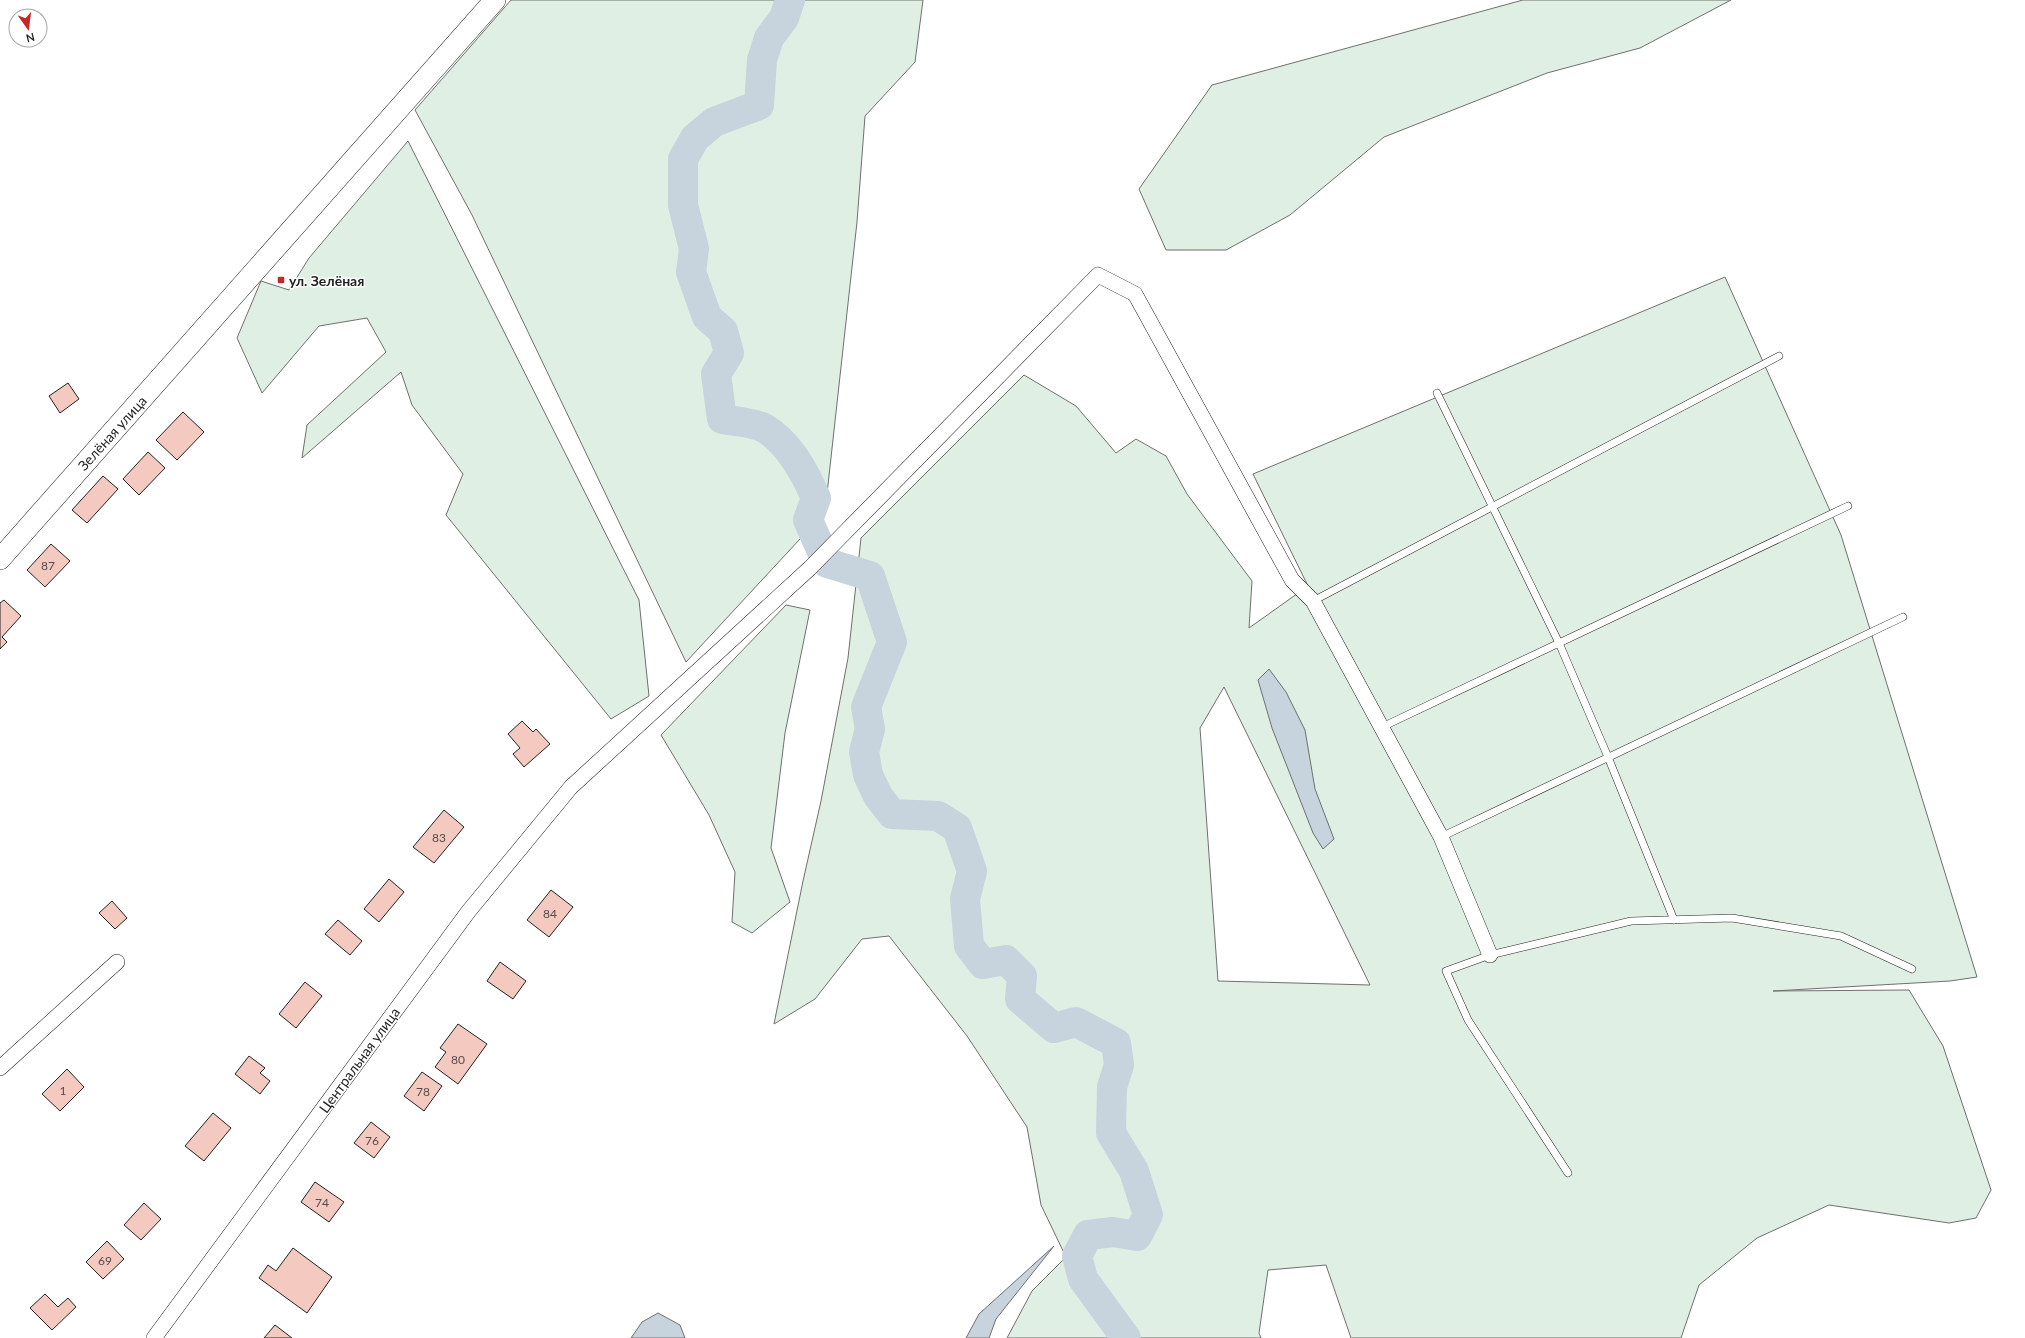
<svg xmlns="http://www.w3.org/2000/svg" width="2025" height="1338" font-family="Lato,sans-serif">
<style>
.green{fill:#e0efe3;stroke:#6f6f6f;fill-rule:evenodd}
.water{fill:#c7d3dd;stroke:#6f6f6f}
.lines{fill:none;stroke-linecap:round;stroke-linejoin:round}
.river{stroke:#c7d3dd;stroke-width:30}
.building{fill:#f3c9c0;stroke:#222}
.lane-casing{stroke:#222;stroke-width:8}
.street-casing{stroke:#222;stroke-width:16}
.secondary-casing{stroke:#222;stroke-width:22}
.lane{stroke:#fff;stroke-width:7}
.street{stroke:#fff;stroke-width:15}
.secondary{stroke:#fff;stroke-width:21}
.poi-dot{fill:#c62828;stroke:#fff;stroke-width:1.5}
.labels{text-anchor:middle;dominant-baseline:central;stroke-width:3;stroke-linejoin:round;paint-order:stroke}
.number-label{font-size:12px;fill:#564c4a}
.poi-label{font-size:14px;font-weight:bold;fill:#222;stroke:#fff;text-anchor:start}
.street-label{font-size:14px;fill:#222;stroke:#fff}
</style>
<rect width="100%" height="100%" fill="#fff"/>
<!-- green -->
<g class="green">
<polygon points="511,0 923,0 915,62 865,116 857,222 825,512 686,662 472,215 415,110"/>
<polygon points="1523,0 1731,0 1640,48 1547,73 1384,137 1290,215 1226,250 1166,250 1139,189 1212,85"/>
<polygon points="408,141 639,600 649,696 611,719 446,515 463,474 412,405 401,372 302,458 307,425 386,352 367,318 319,326 262,393 237,338 261,281 289,290 309,258"/>
<path d="M1725,277L1841,535L1977,977L1950,981L1773,991L1909,990L1943,1046L1991,1190L1976,1218L1949,1223L1829,1205L1757,1238L1699,1285L1681,1338H1351L1326,1265L1268,1270L1259,1333L1261,1338H1007L1032,1291L1066,1257L1041,1205L1027,1127L967,1036L889,936L862,939L815,999L774,1024L803,881L821,801L848,658L861,538L1024,375L1076,406L1116,453L1136,439L1166,456L1187,494L1252,581L1249,628L1308,586L1253,474ZM1224,687L1370,985L1218,981L1200,728Z"/>
<polygon points="786,605 810,610 785,733 771,848 790,902 752,933 732,922 735,872 709,815 661,735"/>
</g>
<!-- water -->
<g class="water">
<polygon points="1269,669 1286,692 1305,730 1315,789 1334,839 1323,849 1313,833 1272,728 1258,680"/>
<polygon points="1054,1246 996,1319 989,1338 966,1338 979,1314"/>
<polygon points="658,1313 680,1325 685,1338 631,1338 642,1322"/>
</g>
<g class="lines">
<!-- river -->
<path class="river" d="M790,0L784,18L769,38L762,60L759,105L714,122L695,138L683,159V205L694,249L691,272L707,317L723,331L729,353L716,374L722,419C733,421 755,423 764,428C789,442 805,473 816,498L808,520L827,563L870,576L892,642L866,707L870,729L864,752L868,775L878,796L892,814L938,816L957,828L972,871L965,899L969,946L983,964L1006,960L1022,976L1020,999L1054,1028L1076,1022L1116,1043L1119,1065L1112,1087L1111,1133L1134,1171L1148,1215L1137,1236L1113,1232L1088,1235L1077,1256L1083,1279L1126,1338"/>
</g>
<!-- building -->
<g class="building">
<polygon points="68,383 79,399 60,413 49,396"/>
<polygon points="183,412 204,432 177,460 156,440"/>
<polygon points="148,452 165,468 139,495 123,479"/>
<polygon points="103,476 118,489 87,523 72,510"/>
<polygon points="51,544 70,561 45,587 27,570"/>
<polygon points="4,600 21,616 2,637 7,642 0,649 0,603"/>
<polygon points="522,721 533,732 536,729 550,744 524,767 513,754 520,748 508,734"/>
<polygon points="444,810 464,827 434,863 413,847"/>
<polygon points="389,879 404,892 379,922 364,909"/>
<polygon points="551,890 573,907 549,937 527,920"/>
<polygon points="112,901 127,918 115,929 99,913"/>
<polygon points="338,920 362,941 350,955 325,934"/>
<polygon points="500,962 526,981 513,999 487,981"/>
<polygon points="305,982 322,996 296,1028 279,1014"/>
<polygon points="458,1024 487,1044 458,1084 435,1067 446,1052 440,1048"/>
<polygon points="249,1056 265,1068 260,1073 270,1081 260,1094 235,1074"/>
<polygon points="67,1069 84,1087 60,1111 42,1094"/>
<polygon points="422,1072 442,1086 424,1111 404,1096"/>
<polygon points="213,1113 231,1128 204,1161 185,1146"/>
<polygon points="371,1122 390,1137 374,1158 354,1143"/>
<polygon points="315,1182 344,1202 329,1222 301,1202"/>
<polygon points="144,1203 161,1219 141,1240 124,1225"/>
<polygon points="107,1241 124,1259 103,1279 86,1262"/>
<polygon points="293,1248 332,1277 307,1313 259,1278 268,1265 276,1271"/>
<polygon points="45,1294 58,1307 68,1298 76,1307 52,1330 30,1308"/>
<polygon points="275,1325 292,1338 264,1338"/>
</g>
<g class="lines">
<defs>
<g id="lane">
<polyline points="1437,393 1559,643 1608,757 1674,920"/>
<polyline points="1313,601 1779,356"/>
<polyline points="1382,727 1848,506"/>
<polyline points="1441,837 1903,617"/>
<polyline points="1568,1173 1468,1020 1446,971 1490,955 1631,921 1732,918 1841,936 1912,969"/>
</g>
<g id="street">
<polyline points="0,1068 117,962"/>
<polyline points="154,1338 468,912 571,787 810,568 1098,275 1135,294 1292,580 1313,601 1441,837 1490,955"/>
</g>
<polyline id="secondary" points="0,559 495,0"/>
</defs>
<!-- lane casing -->
<use href="#lane" class="lane-casing"/>
<!-- street casing -->
<use href="#street" class="street-casing"/>
<!-- secondary casing -->
<use href="#secondary" class="secondary-casing"/>
<!-- lane -->
<use href="#lane" class="lane"/>
<!-- street -->
<use href="#street" class="street"/>
<!-- secondary -->
<use href="#secondary" class="secondary"/>
</g>
<!-- markers -->
<rect class="poi-dot" x="277" y="276" width="8" height="8" rx="2"/>
<g class="labels">
<!-- number labels -->
<g class="number-label">
<text x="48" y="565">87</text>
<text x="439" y="837">83</text>
<text x="550" y="913">84</text>
<text x="458" y="1059">80</text>
<text x="63" y="1090">1</text>
<text x="423" y="1091">78</text>
<text x="372" y="1140">76</text>
<text x="322" y="1202">74</text>
<text x="105" y="1260">69</text>
</g>
<!-- poi labels -->
<g class="poi-label">
<text x="289" y="280">ул. Зелёная</text>
</g>
<!-- street labels -->
<g class="street-label">
<text transform="translate(112 433) rotate(-48)">Зелёная улица</text>
<text transform="translate(359 1060) rotate(-54)">Центральная улица</text>
</g>
</g>
<!-- north arrow -->
<g transform="translate(28 28) rotate(166)"><circle r="19" fill="#ffffff" stroke="#a7a7a7"/>
<path d="M0-3L7 15L0 10L-7 15Z" fill="#c62828"/>
<text y="-6" font-size="11" font-weight="bold" text-anchor="middle" fill="#222222">N</text>
</g>
</svg>
